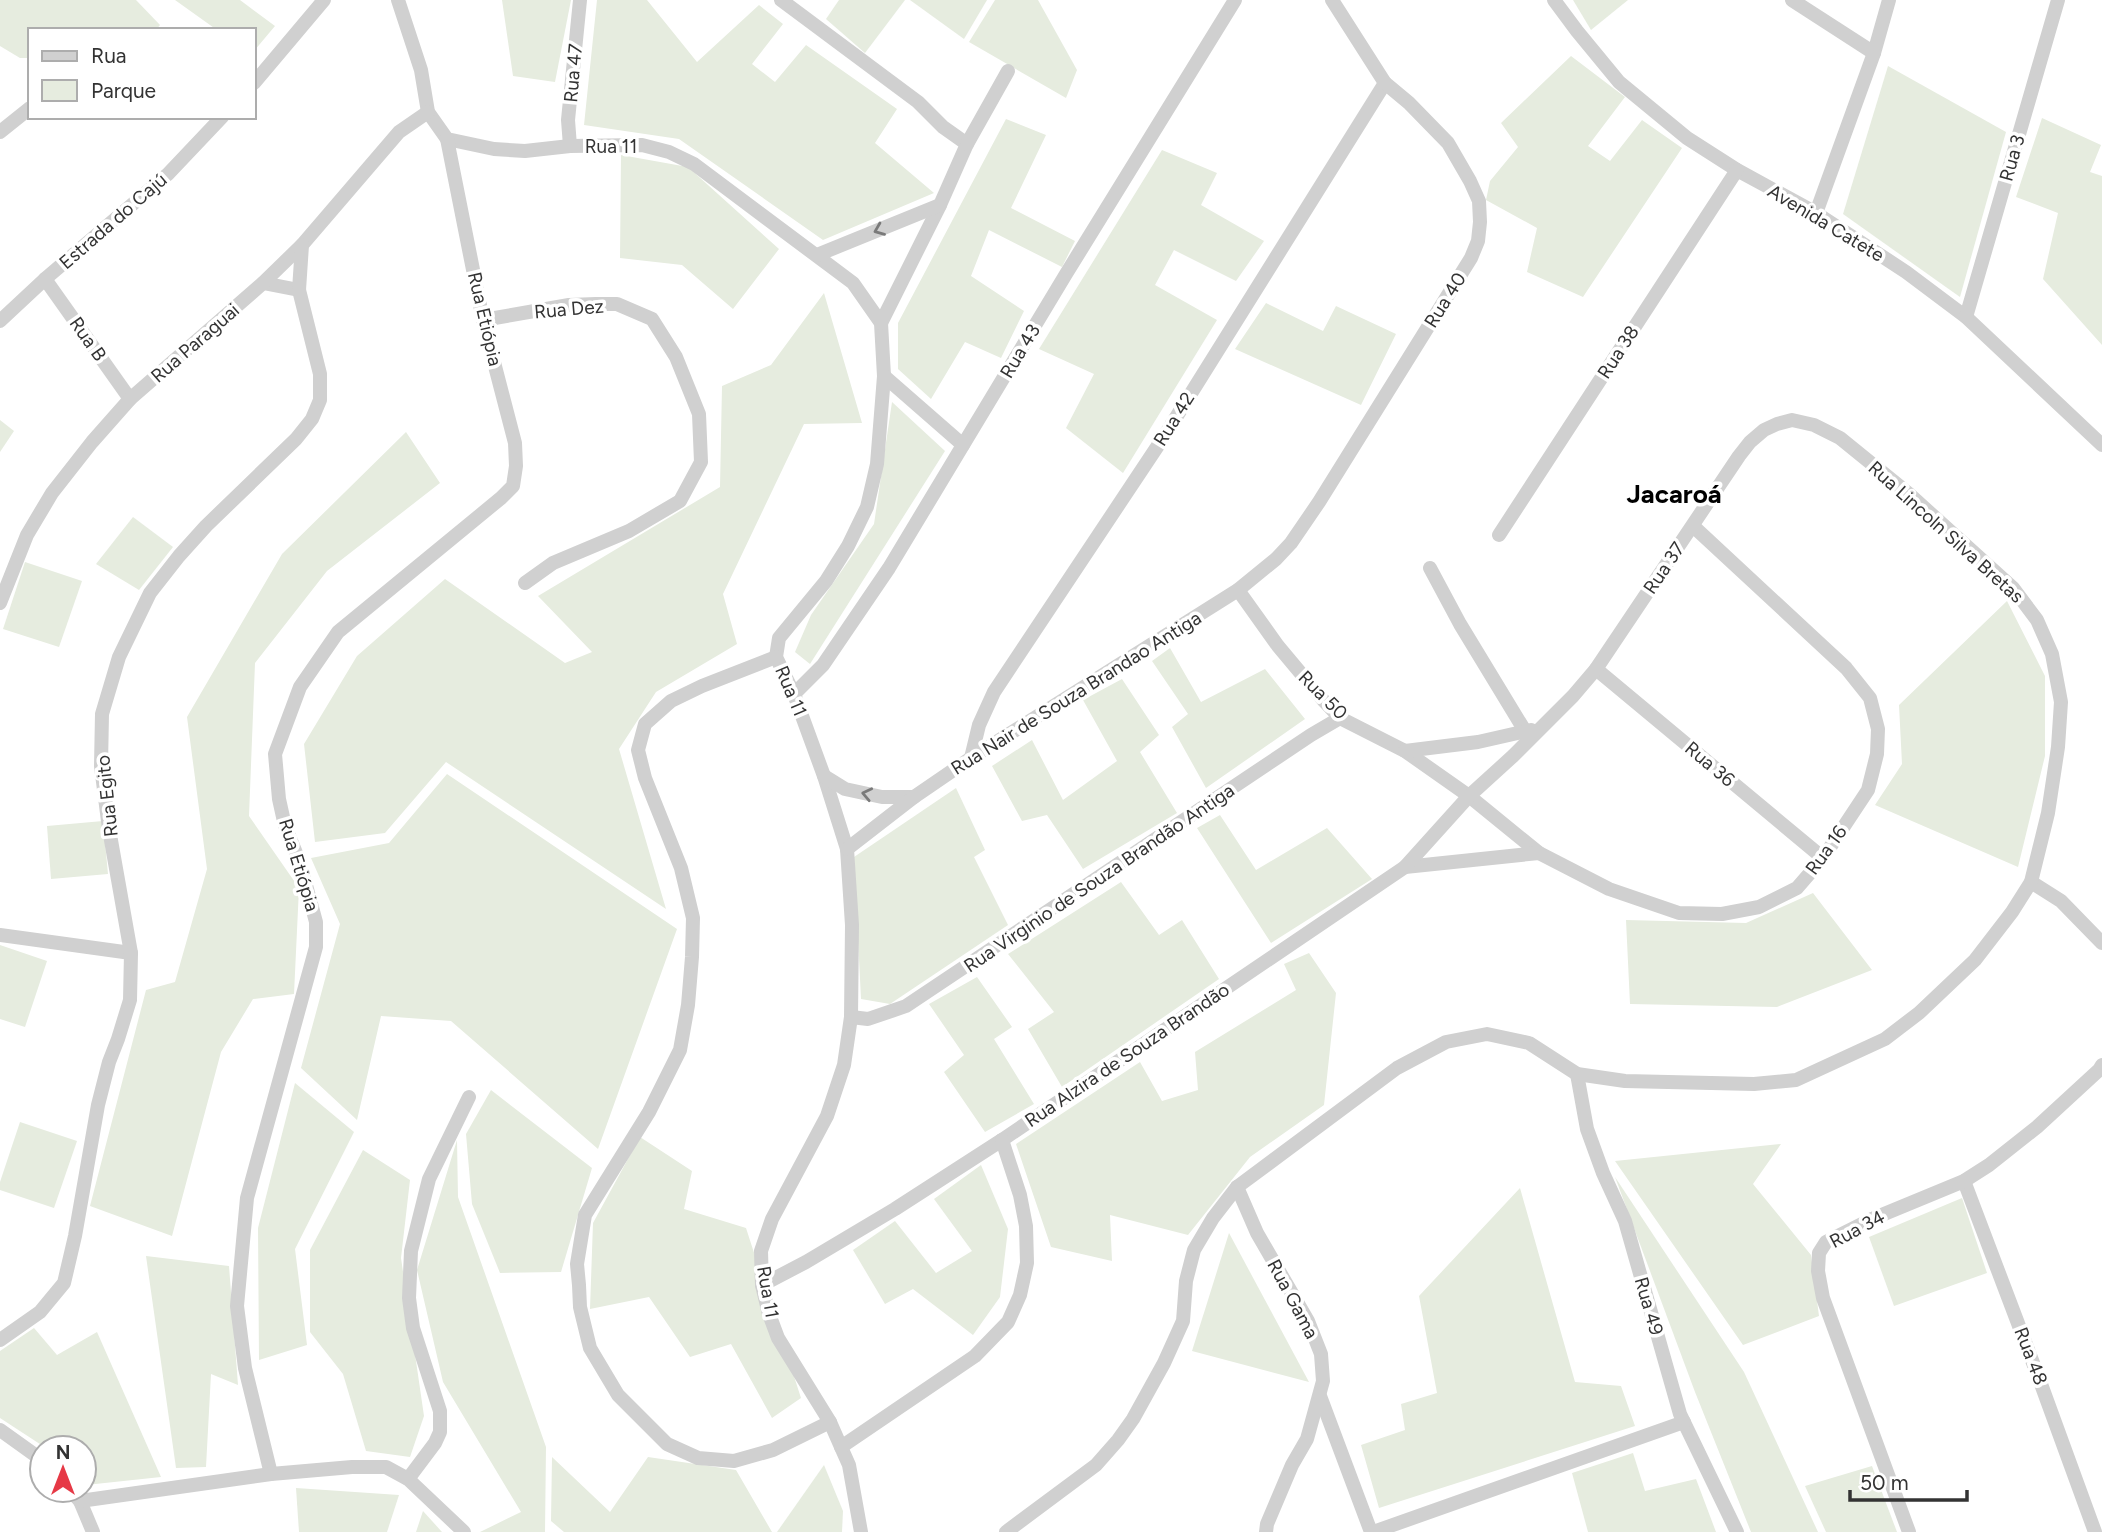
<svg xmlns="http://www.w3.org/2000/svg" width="2102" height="1532" font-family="Figtree,sans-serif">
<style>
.green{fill:#e6ecdf}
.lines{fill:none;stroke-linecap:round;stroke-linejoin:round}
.street{stroke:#d0d0d0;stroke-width:14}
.oneway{stroke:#7a7a7a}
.labels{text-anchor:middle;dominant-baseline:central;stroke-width:7;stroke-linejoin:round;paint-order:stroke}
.street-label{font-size:19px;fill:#333;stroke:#fff}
.district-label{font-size:26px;font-weight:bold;fill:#000;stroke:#fff}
</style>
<rect width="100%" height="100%" fill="#fff"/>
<!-- green -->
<g class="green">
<polygon points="0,0 136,0 160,25 156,30 30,30 30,58 20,58 0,46"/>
<polygon points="175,0 240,0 275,26 254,51 254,30 217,30"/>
<polygon points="502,0 571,0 555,82 513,76"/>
<polygon points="597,0 647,0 697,62 759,5 783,24 752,64 775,82 806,45 897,109 875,143 934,193 823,240 679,139 584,125"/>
<polygon points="839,0 905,0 865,53 826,19"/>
<polygon points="910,0 987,0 964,39"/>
<polygon points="995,0 1038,0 1077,70 1066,98 969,42"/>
<polygon points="1573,0 1628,0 1591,30"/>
<polygon points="1571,56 1625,97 1588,146 1610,161 1642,120 1682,148 1583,297 1527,272 1537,228 1486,200 1490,181 1518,147 1501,123"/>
<polygon points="1888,66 2006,132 1960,297 1843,214"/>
<polygon points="2042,118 2101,145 2090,172 2102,176 2102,345 2043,279 2058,213 2016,197"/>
<polygon points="1006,119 1046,135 1011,208 1075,241 1062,267 989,230 971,276 1024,311 1001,358 965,342 931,399 898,369 898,323"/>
<polygon points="1162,150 1217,173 1201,205 1264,241 1236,281 1174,250 1155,285 1217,320 1123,473 1066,428 1094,374 1039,349"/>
<polygon points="621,155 688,167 779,249 733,309 682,265 620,258"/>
<polygon points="824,293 862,423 804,424 723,594 737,644 656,692 619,749 666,909 446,762 385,833 315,842 304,744 357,656 445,579 565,663 592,652 538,596 720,487 722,386 771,365"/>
<polygon points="1266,303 1323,331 1336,306 1396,334 1361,405 1235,349"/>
<polygon points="892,402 945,451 810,664 795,652 811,615 874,524"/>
<polygon points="0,420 14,431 0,452"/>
<polygon points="406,432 440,483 327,571 255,663 249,816 299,888 294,994 253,999 221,1052 172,1236 90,1206 146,990 175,982 207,869 187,717 282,554"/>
<polygon points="133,517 173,547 139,590 96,564"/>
<polygon points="25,562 82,581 59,647 3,629"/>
<polygon points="2007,601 2045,676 2045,756 2018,867 1875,805 1902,764 1899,705"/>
<polygon points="1170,648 1201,702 1265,669 1305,719 1206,788 1172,727 1188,714 1152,661"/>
<polygon points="1122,679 1159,735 1140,752 1177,813 1083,869 1047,815 1022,821 992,766 1032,740 1063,800 1117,761 1083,700"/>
<polygon points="447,774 677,929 598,1149 451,1021 381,1016 357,1120 301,1068 340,924 311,858 389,843"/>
<polygon points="956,788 985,850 974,857 1008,925 890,1004 861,999 854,857"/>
<polygon points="1220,815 1256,870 1327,828 1372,879 1271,943 1197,828"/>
<polygon points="103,821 108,874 51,879 47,826"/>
<polygon points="1121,882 1159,935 1182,920 1219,979 1062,1087 1028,1029 1054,1012 1008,954"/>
<polygon points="1813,893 1872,970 1777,1007 1630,1004 1626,920 1746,923"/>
<polygon points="0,945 47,961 25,1027 0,1019"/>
<polygon points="1309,953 1336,993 1324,1105 1250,1157 1188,1235 1110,1215 1112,1261 1051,1247 1016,1144 1140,1062 1162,1101 1198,1090 1195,1052 1296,990 1284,964"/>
<polygon points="977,977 1012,1027 994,1039 1034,1104 985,1132 944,1072 964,1055 929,1004"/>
<polygon points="295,1083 354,1132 295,1249 307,1345 259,1360 258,1228"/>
<polygon points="491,1090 592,1168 561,1272 500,1273 472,1204 466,1134"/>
<polygon points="20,1122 77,1141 54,1208 0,1190 0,1182"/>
<polygon points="640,1137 692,1171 684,1209 746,1228 801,1398 772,1418 731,1344 690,1357 649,1297 590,1309 593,1223"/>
<polygon points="457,1140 458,1197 546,1447 545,1532 480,1532 521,1512 443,1382 417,1270"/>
<polygon points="1781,1144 1753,1184 1811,1255 1819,1316 1743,1345 1615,1161"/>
<polygon points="363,1150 410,1180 401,1258 424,1416 410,1457 366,1451 343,1374 310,1332 310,1250"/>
<polygon points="981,1165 1008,1229 1000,1297 973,1335 913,1289 885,1304 853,1250 895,1221 936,1273 972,1251 934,1199"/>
<polygon points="1615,1177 1744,1372 1818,1532 1751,1532 1695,1392"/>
<polygon points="1520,1188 1575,1382 1621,1386 1635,1426 1379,1508 1361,1445 1405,1430 1401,1404 1437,1393 1419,1296"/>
<polygon points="1962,1198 1987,1273 1894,1306 1869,1237"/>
<polygon points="1229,1233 1309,1382 1192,1351"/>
<polygon points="146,1256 229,1266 238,1385 211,1374 206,1467 176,1468"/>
<polygon points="34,1328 57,1355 97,1332 161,1477 86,1485 84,1483 84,1448 46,1448 0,1418 0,1351"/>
<polygon points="1633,1453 1645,1491 1696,1479 1716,1532 1588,1532 1572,1473"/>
<polygon points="552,1457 610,1512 648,1457 736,1470 772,1532 564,1532 551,1521"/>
<polygon points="824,1465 843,1511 842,1532 777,1532"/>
<polygon points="1872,1466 1897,1532 1826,1532 1805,1486"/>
<polygon points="296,1488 399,1495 387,1532 299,1532"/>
<polygon points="423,1511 442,1532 416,1532"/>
</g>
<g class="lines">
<!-- street -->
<g class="street">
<polyline points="398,0 421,70 428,112 447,139 494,149 525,151 570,146 642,145 669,152 694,164 853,283 881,323 884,376 877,464 867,507 848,546 826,581 779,638 776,657 794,694 824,776 847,849 852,925 851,1017 844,1065 827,1116 772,1219 761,1251 762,1285 769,1314 778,1338 830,1422 841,1447 849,1465 861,1532"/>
<polyline points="781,0 918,102 943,127 967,144 940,205 881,323"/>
<polyline points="1554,0 1577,31 1619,82 1687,138 1737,170 1816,213 1906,272 1966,317 2102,445"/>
<polyline points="1792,0 1874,53"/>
<polyline points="254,83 324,0"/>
<polyline points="0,132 30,108"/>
<polyline points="967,144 1008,71"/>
<polyline points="570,146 568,120 580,0"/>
<polyline points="1816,213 1874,53 1889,0"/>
<polyline points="817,255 940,205"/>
<polyline points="45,279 130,399"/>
<polyline points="263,283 299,290"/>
<polyline points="1966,317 2058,0"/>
<polyline points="483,320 569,305 596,304 617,304 652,319 676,357 699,414 701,462 680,501 629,531 553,563 525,583"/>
<polyline points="0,321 45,279 168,174 222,117"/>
<polyline points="884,376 963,445"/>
<polyline points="1499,535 1737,170"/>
<polyline points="1430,568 1460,624 1525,731"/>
<polyline points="1238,590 1278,646 1324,701 1340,718 1405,751 1469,796 1539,853 1609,889 1679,913 1722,914 1759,907 1797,888 1823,858 1868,790 1877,754 1878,729 1870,698 1846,668 1693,526"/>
<polyline points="0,603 27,535 52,493 92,442 130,399 263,283 302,245 399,132 428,112"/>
<polyline points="776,657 702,686 671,701 645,724 638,750 645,778 681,868 693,918 692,957 688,1005 680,1050 649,1112 585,1215 577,1264 579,1285 580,1307 590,1348 618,1395 667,1444 698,1458 734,1461 773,1450 830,1422"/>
<polyline points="1596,669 1823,858"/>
<polyline points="794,694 823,665 889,568 1066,274 1235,0"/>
<polyline points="1405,751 1478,742 1531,730"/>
<polyline points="971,758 979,725 994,692 1165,435 1385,83"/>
<polyline points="824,776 845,789 882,797 914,797"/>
<polyline points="847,849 914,797 971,758 1238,590 1276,559 1291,543 1319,502 1471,258 1478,241 1480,222 1479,201 1470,181 1448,143 1409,103 1385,83 1332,0"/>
<polyline points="1405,867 1539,853"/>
<polyline points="2031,882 2061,901 2102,943"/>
<polyline points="0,935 131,953"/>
<polyline points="851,1017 868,1019 906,1006 1311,735 1340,718"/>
<polyline points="1577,1074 1587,1129 1603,1173 1625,1221 1680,1414 1737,1532"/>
<polyline points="1964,1181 2041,1384 2095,1532"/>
<polyline points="1237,1187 1257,1233 1308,1321 1321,1354 1323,1381 1307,1439 1292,1465 1267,1524 1266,1532"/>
<polyline points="762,1285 806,1262 895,1209 1002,1140 1405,867 1469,796 1513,756 1573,696 1596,669 1739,456 1750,442 1764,430 1777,424 1792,420 1814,425 1840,438 1909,494 2013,588 2037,620 2052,654 2061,702 2058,747 2048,813 2031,882 2012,912 1975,960 1919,1013 1885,1039 1796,1080 1754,1084 1625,1081 1577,1074 1529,1043 1487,1034 1446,1042 1397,1068 1237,1187 1213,1218 1194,1250 1186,1281 1183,1321 1164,1363 1133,1419 1118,1440 1096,1465 1006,1532"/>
<polyline points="0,1340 40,1312 64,1283 75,1236 98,1105 109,1062 118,1039 130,1000 131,953 109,829 101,766 102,714 119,657 150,593 179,556 206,526 296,439 312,419 320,400 320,374 299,290 302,245"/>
<polyline points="1320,1396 1371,1532"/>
<polyline points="0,1430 42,1460"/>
<polyline points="841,1447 975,1356 1008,1322 1020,1295 1027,1263 1026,1226 1020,1195 1002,1140"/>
<polyline points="271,1474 245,1368 237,1306 247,1198 316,947 316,922 300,863 285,826 279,799 275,754 300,687 338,632 501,498 513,486 516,466 515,443 483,320 447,139"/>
<polyline points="408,1479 435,1443 440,1432 440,1411 413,1328 409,1298 411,1251 429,1179 469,1097"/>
<polyline points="70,1490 80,1501 93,1532"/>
<polyline points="80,1501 271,1474 352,1467 386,1467 408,1479 464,1532"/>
<polyline points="1373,1532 1684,1422"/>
<polyline points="1909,1532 1823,1298 1818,1271 1819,1253 1826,1242 1872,1219 1964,1181 1989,1165 2037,1127 2099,1070 2102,1065"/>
</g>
</g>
<!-- one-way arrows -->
<defs><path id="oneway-chevron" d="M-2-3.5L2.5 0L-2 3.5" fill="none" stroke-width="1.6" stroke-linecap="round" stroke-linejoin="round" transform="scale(1.75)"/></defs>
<g class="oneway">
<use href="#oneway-chevron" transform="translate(879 230) rotate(158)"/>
<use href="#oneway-chevron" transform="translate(867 794) rotate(-168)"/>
</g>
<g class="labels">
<!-- street labels -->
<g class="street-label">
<text transform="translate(573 73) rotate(-85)">Rua 47</text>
<text x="611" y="146">Rua 11</text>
<text transform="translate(2012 158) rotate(-74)">Rua 3</text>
<text transform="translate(113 221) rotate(-41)">Estrada do Cajú</text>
<text transform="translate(1826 223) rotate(31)">Avenida Catete</text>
<text transform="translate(1445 300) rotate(-58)">Rua 40</text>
<text transform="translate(569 309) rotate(-5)">Rua Dez</text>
<text transform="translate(485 319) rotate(77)">Rua Etiópia</text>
<text transform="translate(88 339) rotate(55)">Rua B</text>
<text transform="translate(195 343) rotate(-41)">Rua Paraguai</text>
<text transform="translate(1020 351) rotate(-59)">Rua 43</text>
<text transform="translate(1618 352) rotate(-57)">Rua 38</text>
<text transform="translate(1174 419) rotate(-58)">Rua 42</text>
<text transform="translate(1946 532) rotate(42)">Rua Lincoln Silva Bretas</text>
<text transform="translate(1664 568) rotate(-56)">Rua 37</text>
<text transform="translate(791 691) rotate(67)">Rua 11</text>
<text transform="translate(1076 693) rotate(-32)">Rua Nair de Souza Brandao Antiga</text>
<text transform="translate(1323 695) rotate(45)">Rua 50</text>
<text transform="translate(1710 764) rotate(40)">Rua 36</text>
<text transform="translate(107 796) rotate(-96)">Rua Egito</text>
<text transform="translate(1826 850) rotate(-54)">Rua 16</text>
<text transform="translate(299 865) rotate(73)">Rua Etiópia</text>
<text transform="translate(1099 878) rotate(-34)">Rua Virginio de Souza Brandão Antiga</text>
<text transform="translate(1127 1055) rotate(-34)">Rua Alzira de Souza Brandão</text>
<text transform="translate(1857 1229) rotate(-28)">Rua 34</text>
<text transform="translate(768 1292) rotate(80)">Rua 11</text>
<text transform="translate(1293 1299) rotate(62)">Rua Gama</text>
<text transform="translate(1649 1306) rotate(74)">Rua 49</text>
<text transform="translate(2031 1356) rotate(69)">Rua 48</text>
</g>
<!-- district labels -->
<g class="district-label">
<text x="1674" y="494">Jacaroá</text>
</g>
</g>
<!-- legend -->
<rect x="28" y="28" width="228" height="91" fill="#ffffff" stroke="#adadad" stroke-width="2"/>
<rect x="42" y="51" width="35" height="10" fill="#d0d0d0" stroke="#adadad" stroke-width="2"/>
<text x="91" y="63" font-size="21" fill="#333333">Rua</text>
<rect x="42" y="80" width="35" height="21" fill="#e6ecdf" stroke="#adadad" stroke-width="2"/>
<text x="91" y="98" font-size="21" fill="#333333">Parque</text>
<!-- north arrow -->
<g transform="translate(63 1469)"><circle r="33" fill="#ffffff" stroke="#adadad" stroke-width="2"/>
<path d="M0-5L12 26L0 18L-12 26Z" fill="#e63946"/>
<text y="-10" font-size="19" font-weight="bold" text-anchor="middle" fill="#333333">N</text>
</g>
<!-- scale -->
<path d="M1850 1490v10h117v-10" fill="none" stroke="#333333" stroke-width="3.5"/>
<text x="1860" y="1490" font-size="21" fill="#333333" stroke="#ffffff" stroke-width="5" paint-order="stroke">50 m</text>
</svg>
